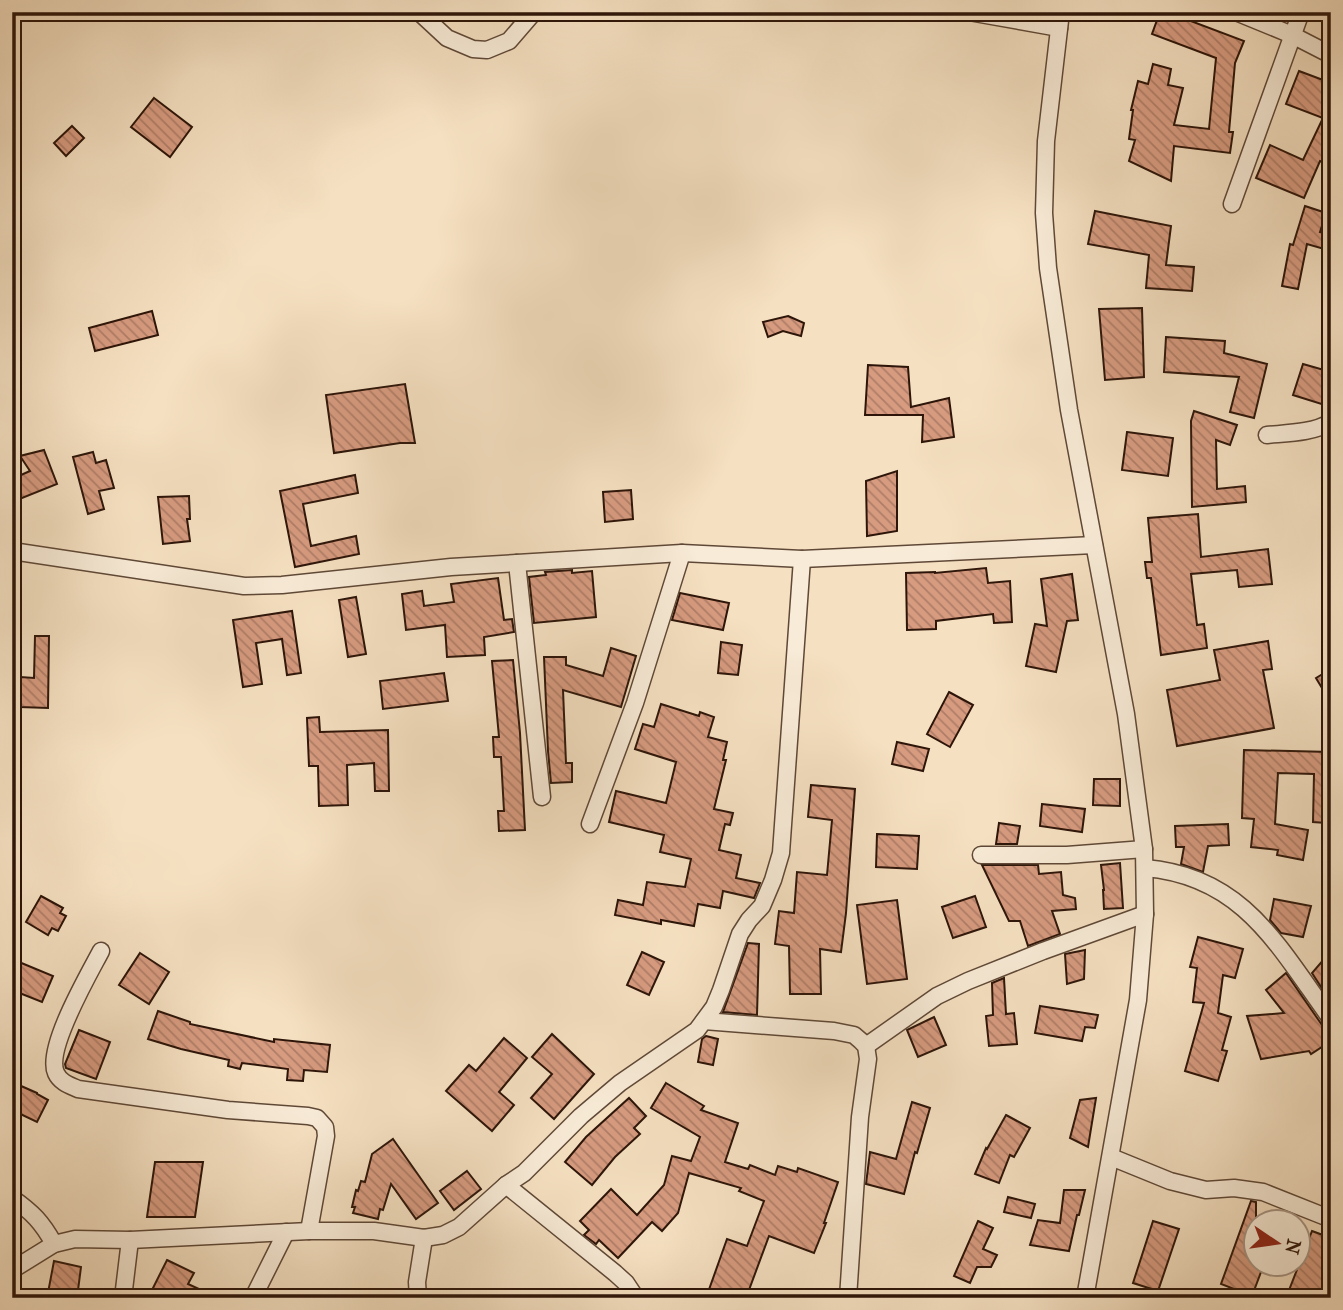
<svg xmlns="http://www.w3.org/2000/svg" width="1343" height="1310" font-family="'IM FELL French Canon',serif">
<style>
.building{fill:url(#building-back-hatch);stroke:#2d1509;stroke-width:2}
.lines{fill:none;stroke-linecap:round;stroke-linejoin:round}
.minor-casing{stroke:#5f4837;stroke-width:19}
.minor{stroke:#f8ebd7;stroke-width:16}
</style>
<defs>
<pattern id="building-back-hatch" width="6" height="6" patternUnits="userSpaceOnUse" patternTransform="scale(1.75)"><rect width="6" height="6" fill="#d79b80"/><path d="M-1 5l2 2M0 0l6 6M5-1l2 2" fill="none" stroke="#af7d67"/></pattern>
</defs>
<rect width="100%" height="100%" fill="#f5e0c1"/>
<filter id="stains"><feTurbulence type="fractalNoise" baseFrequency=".00286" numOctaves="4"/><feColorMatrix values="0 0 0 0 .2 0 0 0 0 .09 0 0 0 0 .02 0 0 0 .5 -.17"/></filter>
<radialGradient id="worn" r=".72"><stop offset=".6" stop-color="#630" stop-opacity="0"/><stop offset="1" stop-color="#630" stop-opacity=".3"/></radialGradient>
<!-- building -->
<g class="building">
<polygon points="1160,12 1167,12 1244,41 1235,63 1229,132 1233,132 1230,153 1174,146 1171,181 1129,161 1135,140 1129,139 1133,110 1131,110 1138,81 1148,84 1153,64 1171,69 1168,85 1183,88 1174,125 1209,129 1216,58 1152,34"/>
<polygon points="1299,71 1331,83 1331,165 1320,161 1304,198 1256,178 1270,145 1303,160 1323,118 1286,104"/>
<polygon points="154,98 192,127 170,157 131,127"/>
<polygon points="72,126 84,138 66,156 54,143"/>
<polygon points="1305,206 1326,213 1320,232 1331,235 1331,251 1307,244 1298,289 1282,286 1290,244 1293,245"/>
<polygon points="1095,211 1171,226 1166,265 1194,267 1192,291 1146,288 1149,255 1088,244"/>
<polygon points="1142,308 1144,377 1105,380 1099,309"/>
<polygon points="152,311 158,335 95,351 89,328"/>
<polygon points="788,316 804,323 801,336 783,331 768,337 763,322"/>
<polygon points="1166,337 1225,341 1224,353 1267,364 1254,418 1230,412 1239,377 1164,372"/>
<polygon points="1303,364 1331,372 1331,407 1293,395"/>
<polygon points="868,365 908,367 911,407 949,398 954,437 922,442 923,415 865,415"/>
<polygon points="405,384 415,443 400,443 334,453 326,395"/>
<polygon points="1194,411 1237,425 1230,445 1216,440 1217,489 1245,486 1246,502 1192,507 1191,421"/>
<polygon points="1127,432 1173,438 1168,476 1122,470"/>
<polygon points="44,450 57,484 12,502 12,479 30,471 20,456"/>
<polygon points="93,452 96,463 106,460 114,488 99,491 104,509 88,514 73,457"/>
<polygon points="897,471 897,531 867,536 866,481"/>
<polygon points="355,475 358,493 303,504 311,546 356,536 359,554 295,567 280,491"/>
<polygon points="631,490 633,519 605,522 603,492"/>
<polygon points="189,496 190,519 187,519 190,541 163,544 158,497"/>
<polygon points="1198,514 1201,557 1268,549 1272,584 1239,587 1237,570 1191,574 1197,625 1204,624 1207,648 1161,655 1151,578 1147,578 1145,562 1152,562 1148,518"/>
<polygon points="986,568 988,583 1010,581 1012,622 994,623 993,614 936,621 936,629 907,630 906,573 935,572 935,573"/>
<polygon points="572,570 572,573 592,571 596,617 534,623 529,577 546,575 545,572"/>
<polygon points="1072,574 1078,620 1067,621 1056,672 1026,666 1035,624 1047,626 1041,579"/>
<polygon points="498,578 504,620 512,619 514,632 484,637 485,655 447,657 445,625 406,630 402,594 422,591 424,606 454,602 451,584"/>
<polygon points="680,593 729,603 723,630 672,620"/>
<polygon points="356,597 366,654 348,657 339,600"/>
<polygon points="292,611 301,673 287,675 282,639 256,643 262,684 243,687 233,620"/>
<polygon points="35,636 49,636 48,708 20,707 21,677 34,678"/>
<polygon points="1268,641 1272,669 1263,670 1274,728 1177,746 1167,690 1220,680 1214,650"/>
<polygon points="721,642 742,645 738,675 718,673"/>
<polygon points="611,648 636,656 621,707 563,690 566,763 572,763 572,782 551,783 548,751 544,657 566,657 566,665 603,676"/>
<polygon points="513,660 520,733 525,830 499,831 498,811 504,811 501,757 494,757 493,737 499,737 492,661"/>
<polygon points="1331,669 1331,703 1316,678"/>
<polygon points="444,673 448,701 383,709 380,681"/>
<polygon points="949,692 973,705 950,747 927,734"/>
<polygon points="661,704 699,716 700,712 714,717 708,737 727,742 723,760 726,760 714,809 733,813 730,825 725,824 719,850 741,855 736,878 760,883 754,898 723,891 720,908 698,904 694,926 661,920 661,924 615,915 618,900 643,905 647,882 685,887 691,859 660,852 664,835 609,822 616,791 666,803 676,762 635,749 643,724 654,727"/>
<polygon points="319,717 320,732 388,730 389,791 375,791 374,763 347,765 348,805 319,806 318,766 309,766 307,718"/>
<polygon points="897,742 929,749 923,771 892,764"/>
<polygon points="1244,750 1331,752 1331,792 1327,792 1326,823 1313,822 1314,774 1278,773 1275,824 1308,830 1303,860 1277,855 1278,850 1251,847 1254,819 1242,818"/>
<polygon points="1094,779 1120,779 1120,806 1093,805"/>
<polygon points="811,785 855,789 846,913 841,952 820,949 821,994 790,994 789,946 775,944 779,911 794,913 797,872 827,875 832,820 808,817"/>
<polygon points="1042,804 1085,809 1082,832 1040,826"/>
<polygon points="999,823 1020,826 1017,844 996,844"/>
<polygon points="1228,824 1229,845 1208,846 1203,872 1181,864 1184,847 1176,847 1175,826"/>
<polygon points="877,834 919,836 917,869 876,867"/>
<polygon points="1120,863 1123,908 1104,909 1103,890 1104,890 1101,865"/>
<polygon points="982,865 1038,865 1039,874 1061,872 1063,895 1075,898 1076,909 1052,911 1060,934 1028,946 1020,921 1009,921"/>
<polygon points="41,896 63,908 60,913 66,916 58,931 52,928 48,935 26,922"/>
<polygon points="975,896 986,927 953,938 942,907"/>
<polygon points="1274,899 1311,906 1303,937 1281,933 1270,920"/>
<polygon points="897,900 907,979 867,984 857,905"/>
<polygon points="1198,937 1243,949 1235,978 1223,975 1218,1013 1231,1017 1222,1050 1227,1051 1218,1081 1185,1071 1204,1003 1193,1002 1197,968 1190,967"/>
<polygon points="748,943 759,944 757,1015 723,1012"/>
<polygon points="1085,950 1084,979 1067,984 1065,954"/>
<polygon points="1331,951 1331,995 1321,987 1312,973"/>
<polygon points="642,952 664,962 649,995 627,985"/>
<polygon points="140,953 169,972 149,1004 119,985"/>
<polygon points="19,962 53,976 42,1002 12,990 12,978"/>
<polygon points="1286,973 1331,1038 1331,1041 1311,1054 1309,1051 1261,1059 1247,1016 1284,1013 1266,990"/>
<polygon points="1004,978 1006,1014 1014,1013 1017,1044 989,1046 986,1016 993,1015 992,983"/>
<polygon points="1040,1006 1098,1015 1095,1028 1085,1027 1082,1041 1035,1033"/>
<polygon points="158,1011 190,1022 190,1024 274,1042 274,1039 330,1045 327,1072 304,1070 303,1081 287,1080 288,1069 242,1063 240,1069 228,1066 229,1060 181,1049 148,1039"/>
<polygon points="934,1017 946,1045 918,1057 907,1030"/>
<polygon points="79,1030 110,1042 96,1079 66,1068 65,1064"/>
<polygon points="552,1034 594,1074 554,1119 531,1098 552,1074 532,1057"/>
<polygon points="706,1036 718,1039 713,1065 698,1062 702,1039"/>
<polygon points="504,1038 527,1058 499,1092 514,1105 492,1131 446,1091 469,1065 476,1071"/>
<polygon points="12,1082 37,1093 37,1094 48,1100 37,1122 12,1110"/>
<polygon points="666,1083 704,1106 701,1110 738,1123 725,1162 748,1169 750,1165 775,1175 778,1166 797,1172 798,1168 838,1182 824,1223 826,1223 814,1253 769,1236 746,1298 706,1298 727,1239 747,1246 764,1201 739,1191 741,1188 689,1173 678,1213 662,1231 652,1222 618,1258 599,1240 596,1244 584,1235 589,1230 580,1221 611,1189 637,1215 664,1185 672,1156 691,1161 700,1137 651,1108"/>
<polygon points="629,1098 646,1116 634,1128 640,1134 615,1157 592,1185 565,1162 586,1137"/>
<polygon points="1096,1098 1088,1147 1070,1138 1080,1100"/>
<polygon points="912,1102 930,1108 917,1153 915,1152 904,1194 866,1184 870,1152 896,1159"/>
<polygon points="1006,1115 1030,1128 1014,1157 1010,1155 999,1183 975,1174 986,1148 987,1149"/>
<polygon points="393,1139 438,1203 416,1219 391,1184 383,1210 380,1209 378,1219 353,1213 355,1207 352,1207 356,1190 358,1191 361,1181 365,1182 372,1154"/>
<polygon points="155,1162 203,1162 195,1217 147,1217"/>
<polygon points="467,1171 481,1189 454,1210 440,1191"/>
<polygon points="1064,1190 1085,1190 1079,1215 1077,1215 1069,1251 1030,1245 1038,1220 1060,1223"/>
<polygon points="1008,1197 1035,1204 1031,1218 1004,1212"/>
<polygon points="1251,1201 1256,1202 1256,1264 1264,1264 1252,1296 1221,1284"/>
<polygon points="978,1221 993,1228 983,1249 997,1255 991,1267 977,1267 970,1283 954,1276"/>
<polygon points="1153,1221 1179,1229 1158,1291 1133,1283"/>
<polygon points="1312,1231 1331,1238 1331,1298 1286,1298"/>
<polygon points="167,1260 194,1273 188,1284 199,1289 195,1298 148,1298"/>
<polygon points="54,1261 81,1267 77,1298 47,1298"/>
</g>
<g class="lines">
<defs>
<g id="minor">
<polyline points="419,12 447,38 473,49 487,50 509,41 534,12"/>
<polyline points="738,12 787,12"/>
<polyline points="969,12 1059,28"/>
<polyline points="1061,12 1046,141 1044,213 1048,268 1069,410 1126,714 1144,849 1145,914 1138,1000 1085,1298"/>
<polyline points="1236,12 1292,35 1331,55"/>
<polyline points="1232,204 1301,12"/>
<path d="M1267,435C1288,433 1313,433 1331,422"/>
<polyline points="12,551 244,586 282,585 451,567 682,553 802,559 1094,545"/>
<polyline points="517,563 542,797"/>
<polyline points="590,824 635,703 682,553"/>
<polyline points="981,855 1067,855 1144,849"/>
<path d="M1145,868C1243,876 1278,946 1331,1019"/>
<path d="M101,951C89,974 45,1049 56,1073C60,1082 69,1085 78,1089L228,1110L308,1116L317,1118L325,1127L326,1136L309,1231"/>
<polyline points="704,1021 834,1031 854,1035 861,1041 866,1046 868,1059 860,1117 848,1298"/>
<polyline points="866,1046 937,996 968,981 1043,951 1145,914"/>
<polyline points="1111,1157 1170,1181 1206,1190 1234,1188 1263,1192 1331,1219"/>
<polyline points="506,1185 615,1273 626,1283 636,1298"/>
<path d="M12,1198C32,1212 42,1222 54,1244"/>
<polyline points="12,1270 54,1244 75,1239 130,1240 309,1231 374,1231 424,1238 443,1235 459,1227 506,1185 524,1173 581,1116 620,1083 697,1030 714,1007 721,990 740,934 749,920 762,906 773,880 781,853 802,559"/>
<polyline points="123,1298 130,1240"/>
<polyline points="253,1298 286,1232"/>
<polyline points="418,1298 417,1282 424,1238"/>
</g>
</defs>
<!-- minor casing -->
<use href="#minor" class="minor-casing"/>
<!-- minor -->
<use href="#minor" class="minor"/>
</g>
<!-- margin -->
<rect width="1343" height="1310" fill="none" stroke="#f5e0c1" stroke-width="42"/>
<rect x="14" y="14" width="1315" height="1282" fill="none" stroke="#2d1509" stroke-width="3.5"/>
<rect x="21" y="21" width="1301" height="1268" fill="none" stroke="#2d1509" stroke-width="2"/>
<!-- north arrow -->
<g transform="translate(1277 1243) rotate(103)"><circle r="33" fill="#f8ebd7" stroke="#a79585" stroke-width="2"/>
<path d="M0-5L12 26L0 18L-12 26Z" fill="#8f2418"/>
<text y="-10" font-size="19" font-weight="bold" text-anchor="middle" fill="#2d1509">N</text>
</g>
<rect width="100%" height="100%" filter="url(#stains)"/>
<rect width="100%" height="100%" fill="url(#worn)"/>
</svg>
